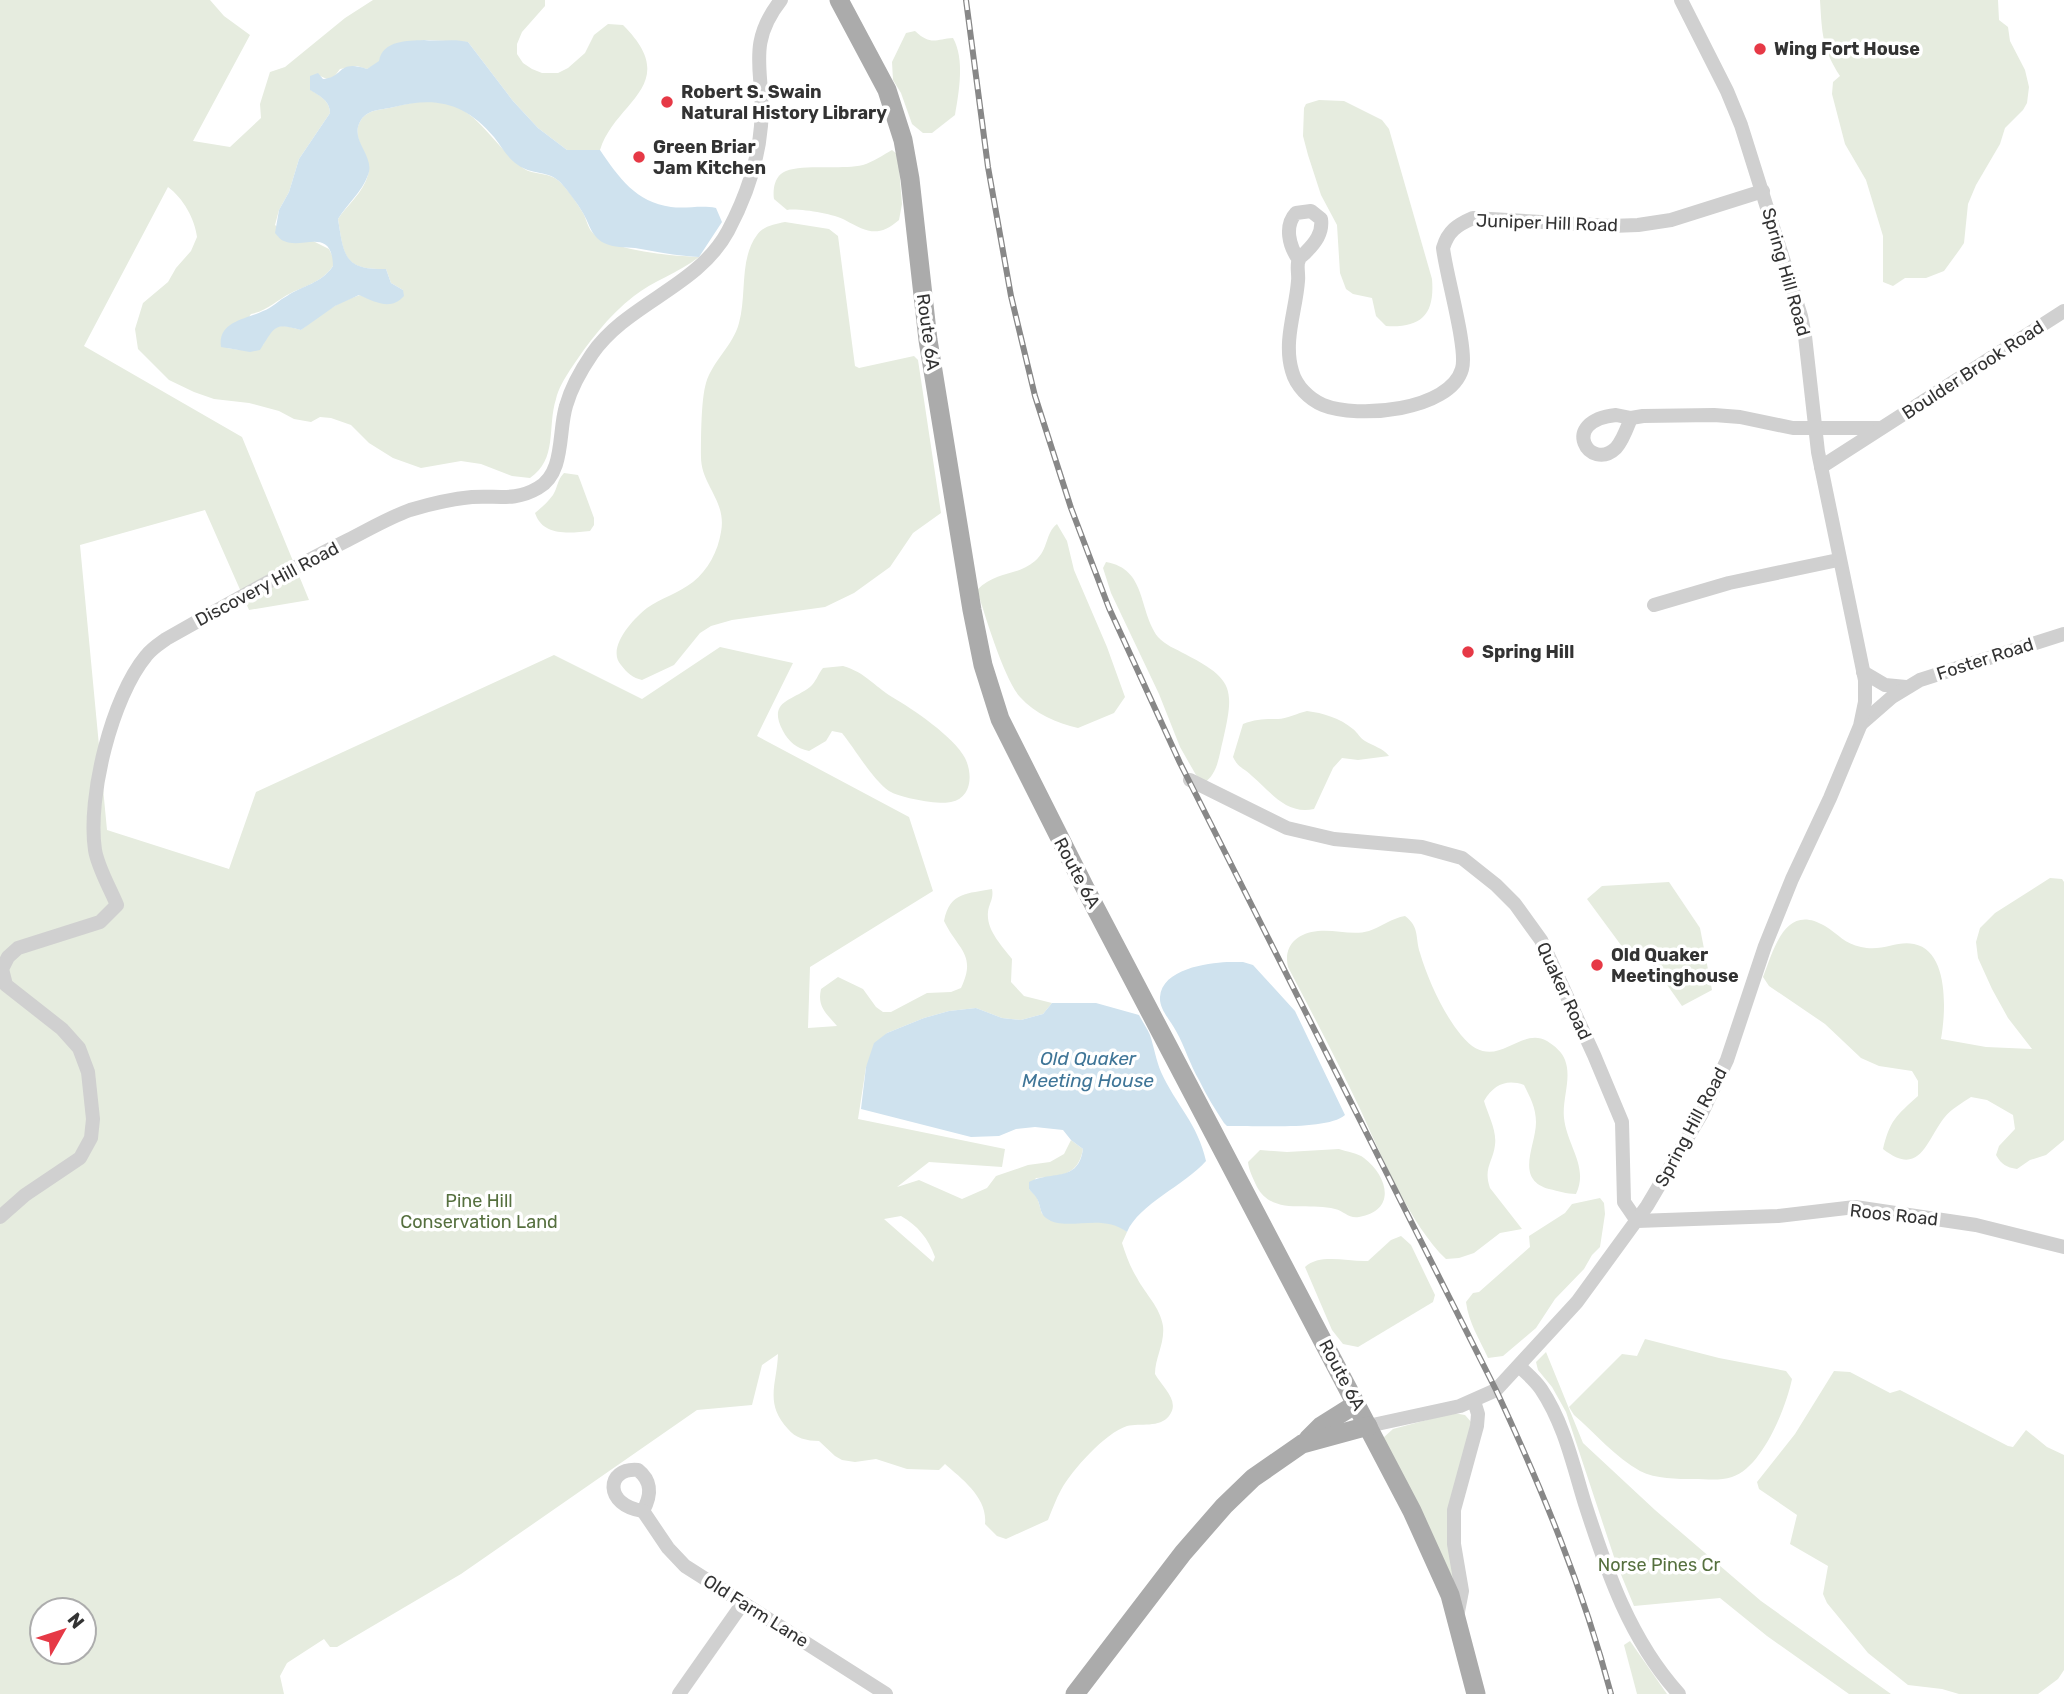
<svg xmlns="http://www.w3.org/2000/svg" width="2064" height="1694" font-family="Rubik,sans-serif">
<style>
.green{fill:#e6ecdf;fill-rule:evenodd}
.water{fill:#cfe2ee}
.lines{fill:none;stroke-linecap:round;stroke-linejoin:round}
.minor{stroke:#d0d0d0;stroke-width:14}
.major{stroke:#ababab;stroke-width:19}
.rail-casing{stroke:#888;stroke-width:6}
.rail{stroke:#fff;stroke-width:3.5;stroke-dasharray:10;stroke-linecap:butt}
.poi-dot{fill:#e63946;stroke:#fff;stroke-width:2.5}
.labels{text-anchor:middle;dominant-baseline:central;stroke-width:7;stroke-linejoin:round;paint-order:stroke}
.poi-label{font-size:18px;font-weight:bold;fill:#333;stroke:#fff;text-anchor:start}
.street-label{font-size:18px;fill:#333;stroke:#fff}
.park-label{font-size:18px;fill:#56703f;stroke:#fff}
.water-label{font-size:19px;font-style:italic;fill:#3f7597;stroke:#fff}
</style>
<rect width="100%" height="100%" fill="#fff"/>
<!-- green -->
<g class="green">
<path d="M0,0H210L224,16L250,35L193,141L230,147L261,118L260,104L270,72L285,67L345,18L373,0H545V6L522,32L517,44V54L523,63L532,69L542,73H558L568,68L585,53L594,35L608,24L623,25C683,85 615,101 600,150H567L538,128L513,101L468,42L424,40L367,69L357,66L340,69L334,77L327,79L320,76L311,90C320,96 330,101 330,113L299,159L289,192L279,210L275,225L296,243L311,240L329,249L333,257V266C322,282 307,285 291,293C277,300 267,311 251,314L227,348L240,350L263,345C272,322 281,324 301,330C319,315 337,302 360,295L372,300L403,290L391,283L386,269C343,270 344,256 338,219C347,205 363,193 368,175C374,156 348,139 361,120C368,109 382,110 394,107C471,86 474,127 523,168C533,176 550,171 561,183C569,191 577,203 583,213C586,218 588,228 592,232C610,251 673,256 699,257C678,273 653,281 634,296C608,316 588,343 570,370C565,378 558,389 556,399C547,427 558,459 530,478L512,476L481,464L461,461L421,468L393,458L369,443L351,425L331,418L320,417L311,422L294,419L279,411L249,403L214,399L194,392L169,380L138,349L135,329L143,303L168,282L176,268L191,251L197,237C195,219 183,198 168,187L84,346L242,437L309,600L249,610L205,510L80,545L107,830L229,869L256,792L554,655L642,699L720,647L793,663L757,736L909,817L933,891L810,967L808,1028L837,1026C826,1013 817,1007 821,989L838,977L863,989L876,1007L883,1012H891L927,993L951,992L961,988C977,954 958,950 944,921C950,891 968,894 992,889C994,899 989,903 988,912C986,930 1002,946 1012,959L1011,982L1024,996L1052,1003L1043,1014L1021,1020L1002,1018L976,1008L949,1011L924,1018L887,1033L866,1067L858,1119L1005,1149L1002,1167L929,1162L897,1187L919,1180L962,1199L987,1188L996,1176L1028,1165L1050,1162L1064,1154L1071,1140L1083,1149C1078,1176 1061,1176 1036,1178L1029,1189L1037,1197L1042,1214L1116,1223L1127,1232L1122,1243C1126,1255 1130,1267 1137,1278C1146,1295 1160,1307 1163,1326C1165,1343 1155,1358 1155,1374C1162,1387 1181,1401 1169,1416C1160,1428 1140,1423 1127,1426C1105,1433 1072,1470 1061,1490C1056,1499 1052,1510 1048,1520L1006,1539L997,1536L985,1524C988,1498 962,1479 945,1464L939,1470L907,1469L876,1459L855,1462L842,1460L835,1456L819,1441C807,1441 795,1438 788,1429C764,1403 777,1384 778,1354L762,1365L752,1405L697,1410L461,1574L337,1647H330L324,1639L287,1663L280,1676L284,1694H0ZM901,1216C918,1226 928,1238 935,1257L933,1262L884,1219ZM42,1610H84V1652H42Z"/>
<path d="M1820,0H1998L1999,20L2008,27L2010,41L2025,70L2029,87L2027,103L2023,110L2005,128L2000,144L1976,185L1968,204L1964,243L1960,249L1944,271L1926,278H1905L1893,286L1883,282V236L1866,180L1845,144L1832,94L1833,82L1840,76C1822,48 1822,33 1820,0Z"/>
<path d="M915,31C931,46 936,39 953,38C965,59 959,92 955,115L932,133H923L912,124L901,93L893,80L892,62L906,33Z"/>
<path d="M1319,100L1344,101L1382,120L1389,129L1432,279C1435,315 1421,328 1386,326L1376,316L1372,298L1353,294L1346,289L1340,273L1337,225L1321,195L1308,155L1303,136L1304,108L1306,104Z"/>
<path d="M892,150L898,155L902,204L899,220C878,238 867,232 845,220C834,214 799,208 787,210L774,199C773,189 774,176 786,171C804,164 840,170 863,165C873,162 883,155 892,150Z"/>
<path d="M785,222L829,229L838,236L855,366L859,368L914,356L918,360L941,513L913,533L890,567L854,593L825,607L732,620L711,626L700,633L674,665L642,680C633,678 627,673 621,665C606,648 633,619 647,608C661,598 679,593 693,582C708,570 718,551 721,532C727,501 701,485 701,457C701,438 701,400 706,383C713,360 733,346 739,323C747,295 739,259 757,235C763,226 775,224 785,222Z"/>
<path d="M564,473L578,475L580,480L594,518V525L590,531C570,533 543,537 535,513C542,507 548,502 553,495C558,487 557,480 564,473Z"/>
<path d="M1057,524L1067,541L1074,570L1107,647L1125,697L1114,713L1078,728C1057,723 1035,714 1020,697C1004,679 985,615 977,590C997,570 1016,577 1035,561C1049,549 1045,533 1057,524Z"/>
<path d="M1106,562C1147,569 1138,610 1158,637C1165,645 1176,649 1185,654C1233,679 1235,688 1223,740C1219,755 1218,774 1204,783L1196,775L1180,747L1159,694L1111,593L1103,568Z"/>
<path d="M843,666C866,673 873,685 892,697C913,709 954,737 965,758C973,774 972,798 951,802C939,805 900,798 889,791C872,779 855,749 842,733L832,731L826,741L809,751C796,748 789,742 783,731C767,701 792,701 810,687C816,682 818,674 823,668Z"/>
<path d="M1307,711C1323,713 1340,718 1353,729C1358,733 1360,738 1365,741C1373,746 1383,748 1389,756L1358,760L1342,758L1333,768L1314,809C1286,815 1271,792 1252,776C1243,767 1239,769 1233,757L1243,724C1256,719 1265,719 1278,719C1286,719 1298,713 1307,711Z"/>
<path d="M2050,878L2062,879L2064,882V1140L2046,1155L2030,1160L2017,1169C2006,1167 2002,1165 1996,1155L1999,1146L2015,1129L2013,1115L1987,1100L1971,1097C1962,1103 1951,1109 1944,1118C1926,1141 1920,1178 1883,1149C1890,1120 1896,1116 1918,1096V1081L1912,1071L1879,1066L1861,1058L1825,1024L1769,986L1763,977C1774,949 1785,902 1825,926C1838,934 1845,944 1861,947C1883,952 1897,940 1914,944C1949,951 1946,1011 1941,1039L1986,1047L2032,1049L2008,1018L1992,989L1978,958L1976,942L1980,928L1995,913Z"/>
<polygon points="1669,882 1700,928 1712,990 1682,1006 1651,962 1629,956 1587,899 1602,886"/>
<path d="M1405,916C1420,927 1415,938 1420,953C1428,980 1443,1013 1461,1035C1495,1077 1518,1025 1547,1041C1555,1046 1562,1052 1565,1060C1572,1078 1562,1099 1564,1118C1567,1146 1589,1167 1576,1194C1566,1194 1559,1191 1549,1189C1514,1179 1536,1146 1536,1122C1536,1108 1530,1097 1524,1085C1507,1079 1494,1084 1484,1101C1488,1115 1497,1130 1495,1145C1493,1162 1483,1168 1490,1188L1522,1229L1500,1233L1474,1253L1459,1258L1446,1259C1411,1226 1381,1155 1361,1111C1338,1062 1313,1015 1288,967C1283,946 1297,933 1318,931C1335,929 1352,936 1369,931C1381,927 1392,918 1405,916Z"/>
<path d="M1339,1149C1347,1152 1358,1153 1364,1158C1388,1176 1397,1211 1359,1217C1349,1219 1344,1211 1335,1209C1308,1202 1273,1216 1257,1187C1253,1178 1249,1171 1248,1162L1260,1150L1287,1152Z"/>
<path d="M1600,1198L1604,1203L1605,1214L1600,1247L1592,1255L1584,1269L1555,1299L1536,1328L1503,1356L1488,1358C1479,1338 1469,1324 1466,1302L1473,1293L1479,1292L1530,1247L1529,1236L1565,1213L1572,1204Z"/>
<path d="M1401,1236L1411,1245L1435,1295L1433,1302L1358,1347L1343,1344L1332,1330L1305,1267C1320,1253 1348,1262 1368,1261L1391,1240Z"/>
<path d="M1645,1339L1719,1358L1786,1371L1792,1379C1786,1408 1762,1468 1732,1477C1720,1481 1706,1479 1694,1479C1677,1479 1656,1479 1640,1471C1616,1458 1595,1433 1574,1415L1569,1407L1622,1354L1637,1356Z"/>
<polygon points="1546,1352 1583,1443 1655,1510 1761,1601 1891,1694 1849,1694 1767,1636 1720,1598 1634,1606 1615,1560 1566,1412 1552,1387 1538,1370 1536,1362"/>
<polygon points="1834,1371 1850,1372 1890,1393 1900,1390 2008,1446 2013,1447 2026,1430 2047,1447 2064,1455 2064,1670 2058,1679 2038,1694 1959,1694 1942,1689 1908,1685 1868,1653 1827,1603 1823,1594 1828,1566 1790,1544 1797,1515 1759,1489 1757,1482 1795,1434"/>
<polygon points="1453,1413 1465,1415 1472,1423 1450,1510 1457,1587 1383,1438 1393,1429"/>
<polygon points="1630,1641 1667,1694 1637,1694 1624,1645"/>
</g>
<!-- water -->
<g class="water">
<path d="M424,40C439,42 454,38 468,42L513,101L538,128L567,150H600C619,178 636,202 671,207C686,209 701,205 716,208L722,222L699,257C677,256 657,252 635,248C625,247 614,248 604,243C591,236 590,225 583,213C577,203 569,192 561,183C549,170 531,175 518,165C507,158 502,147 494,137C465,103 436,96 394,107C382,110 368,109 361,120C348,140 376,156 368,175C362,192 347,204 338,219C344,256 344,270 386,269L391,283L403,290L404,296C391,311 375,302 359,295L335,306L301,330C273,322 275,327 260,350L250,352L221,347C217,321 247,319 263,311C272,308 279,300 287,296C303,285 321,284 333,266C332,226 302,250 284,241C280,240 278,236 275,233L279,210L289,192L299,159L330,113C330,101 320,96 310,90V76L318,73L323,79C344,78 337,59 367,69L379,61C383,40 407,41 424,40Z"/>
<path d="M1227,962H1243L1253,965L1295,1011L1345,1115C1327,1131 1254,1125 1227,1126L1224,1123C1215,1109 1206,1095 1199,1080C1190,1065 1185,1047 1176,1031C1171,1021 1159,1009 1160,997C1162,969 1207,963 1227,962Z"/>
<path d="M1052,1003H1096L1139,1015C1142,1021 1147,1028 1150,1035C1154,1047 1156,1060 1161,1072C1176,1105 1198,1124 1206,1161C1185,1185 1139,1204 1127,1232C1101,1212 1066,1233 1046,1218C1039,1213 1041,1204 1036,1197C1034,1194 1031,1192 1029,1189V1182C1053,1170 1078,1183 1083,1149L1071,1140L1063,1130L1035,1127L1016,1129L999,1136L971,1137L861,1109L866,1067L874,1043L887,1033L924,1018L949,1011L976,1008L1002,1018L1021,1020L1043,1014Z"/>
</g>
<g class="lines">
<!-- minor -->
<g class="minor">
<path d="M1299,260C1289,246 1284,226 1296,213L1311,211L1321,219C1323,233 1315,243 1306,252C1304,255 1300,256 1299,259C1296,265 1299,275 1298,281C1296,310 1283,341 1292,371C1296,386 1309,399 1323,405C1357,419 1450,411 1462,369C1468,349 1446,275 1443,248C1448,231 1457,225 1473,218L1611,226L1638,225L1671,220L1763,191"/>
<path d="M1616,415L1631,418C1627,428 1623,440 1616,448C1590,473 1558,421 1616,415Z"/>
<polyline points="1631,418 1643,416 1714,415 1740,417 1793,428 1881,428"/>
<polyline points="1821,467 2064,311"/>
<polyline points="1654,605 1729,583 1838,560"/>
<polyline points="1863,672 1885,685 1906,687"/>
<polyline points="1861,724 1892,697 1920,680 2064,634"/>
<polyline points="1190,780 1287,828 1334,839 1422,847 1462,858 1496,885 1515,904 1541,940 1594,1055 1622,1122 1624,1202 1637,1221 1778,1216 1855,1207 1976,1225 2064,1247"/>
<path d="M0,1217L25,1195L80,1158L91,1138L93,1119L88,1072L79,1048L62,1029L6,985L2,969L8,957L18,948L100,922L117,905C110,888 98,868 95,850C87,797 112,697 146,656C151,649 159,644 166,639C226,605 286,571 348,540C368,530 388,518 410,510C430,504 451,499 472,497C497,495 514,502 538,488C565,473 558,432 566,406C571,388 581,370 592,354C627,303 698,287 728,231C745,199 758,162 761,126C766,74 744,47 781,0"/>
<path d="M1519,1366C1526,1373 1535,1380 1541,1389C1564,1423 1573,1465 1585,1504C1607,1572 1630,1640 1679,1694"/>
<polyline points="1368,1426 1460,1406 1496,1390 1577,1302 1647,1206 1701,1115 1727,1060 1765,946 1792,879 1830,798 1860,726 1865,702 1865,680 1818,452 1805,336 1801,316 1741,125 1727,91 1681,0"/>
<path d="M638,1470C653,1482 651,1496 643,1511C604,1506 605,1467 638,1470Z"/>
<polyline points="643,1511 668,1548 685,1566 886,1694"/>
<polyline points="1457,1617 1462,1591 1454,1544 1454,1510 1477,1426 1478,1414 1474,1401"/>
<polyline points="679,1694 743,1603"/>
</g>
<!-- major -->
<g class="major">
<polyline points="839,0 887,90 903,140 910,179 928,340 972,610 983,665 1000,719 1085,888 1412,1511 1450,1595 1476,1694"/>
<polyline points="1308,1439 1321,1426 1356,1404"/>
<polyline points="1075,1694 1183,1553 1224,1506 1253,1478 1302,1444 1368,1426"/>
</g>
<defs>
<path id="rail" d="M966,0L988,167L1011,296L1035,396L1071,508L1109,608L1180,763L1496,1390C1542,1489 1583,1588 1611,1694"/>
</defs>
<!-- rail casing -->
<use href="#rail" class="rail-casing"/>
<!-- rail -->
<use href="#rail" class="rail"/>
</g>
<!-- markers -->
<g class="poi-dot">
<circle cx="1760" cy="49" r="7"/>
<circle cx="667" cy="102" r="7"/>
<circle cx="639" cy="157" r="7"/>
<circle cx="1468" cy="652" r="7"/>
<circle cx="1597" cy="965" r="7"/>
</g>
<g class="labels">
<!-- poi labels -->
<g class="poi-label">
<text x="1774" y="49">Wing Fort House</text>
<text x="681" y="92">Robert S. Swain<tspan x="681" dy="21">Natural History Library</tspan></text>
<text x="653" y="147">Green Briar<tspan x="653" dy="21">Jam Kitchen</tspan></text>
<text x="1482" y="652">Spring Hill</text>
<text x="1611" y="955">Old Quaker<tspan x="1611" dy="21">Meetinghouse</tspan></text>
</g>
<!-- street labels -->
<g class="street-label">
<text transform="translate(1547 223) rotate(2)">Juniper Hill Road</text>
<text transform="translate(1786 272) rotate(74)">Spring Hill Road</text>
<text transform="translate(928 332) rotate(82)">Route 6A</text>
<text transform="translate(1973 370) rotate(-33)">Boulder Brook Road</text>
<text transform="translate(267 584) rotate(-28)">Discovery Hill Road</text>
<text transform="translate(1985 659) rotate(-18)">Foster Road</text>
<text transform="translate(1077 873) rotate(62)">Route 6A</text>
<text transform="translate(1564 991) rotate(65)">Quaker Road</text>
<text transform="translate(1691 1127) rotate(-62)">Spring Hill Road</text>
<text transform="translate(1894 1215) rotate(6)">Roos Road</text>
<text transform="translate(1342 1375) rotate(62)">Route 6A</text>
<text transform="translate(756 1611) rotate(32)">Old Farm Lane</text>
</g>
<!-- park labels -->
<g class="park-label">
<text x="479" y="1201">Pine Hill<tspan x="479" dy="21">Conservation Land</tspan></text>
<text x="1659" y="1565">Norse Pines Cr</text>
</g>
<!-- water labels -->
<g class="water-label">
<text x="1088" y="1058">Old Quaker<tspan x="1088" dy="22">Meeting House</tspan></text>
</g>
</g>
<!-- north arrow -->
<g transform="translate(63 1631) rotate(51)"><circle r="33" fill="#ffffff" stroke="#adadad" stroke-width="2"/>
<path d="M0-5L12 26L0 18L-12 26Z" fill="#e63946"/>
<text y="-10" font-size="19" font-weight="bold" text-anchor="middle" fill="#333333">N</text>
</g>
</svg>
